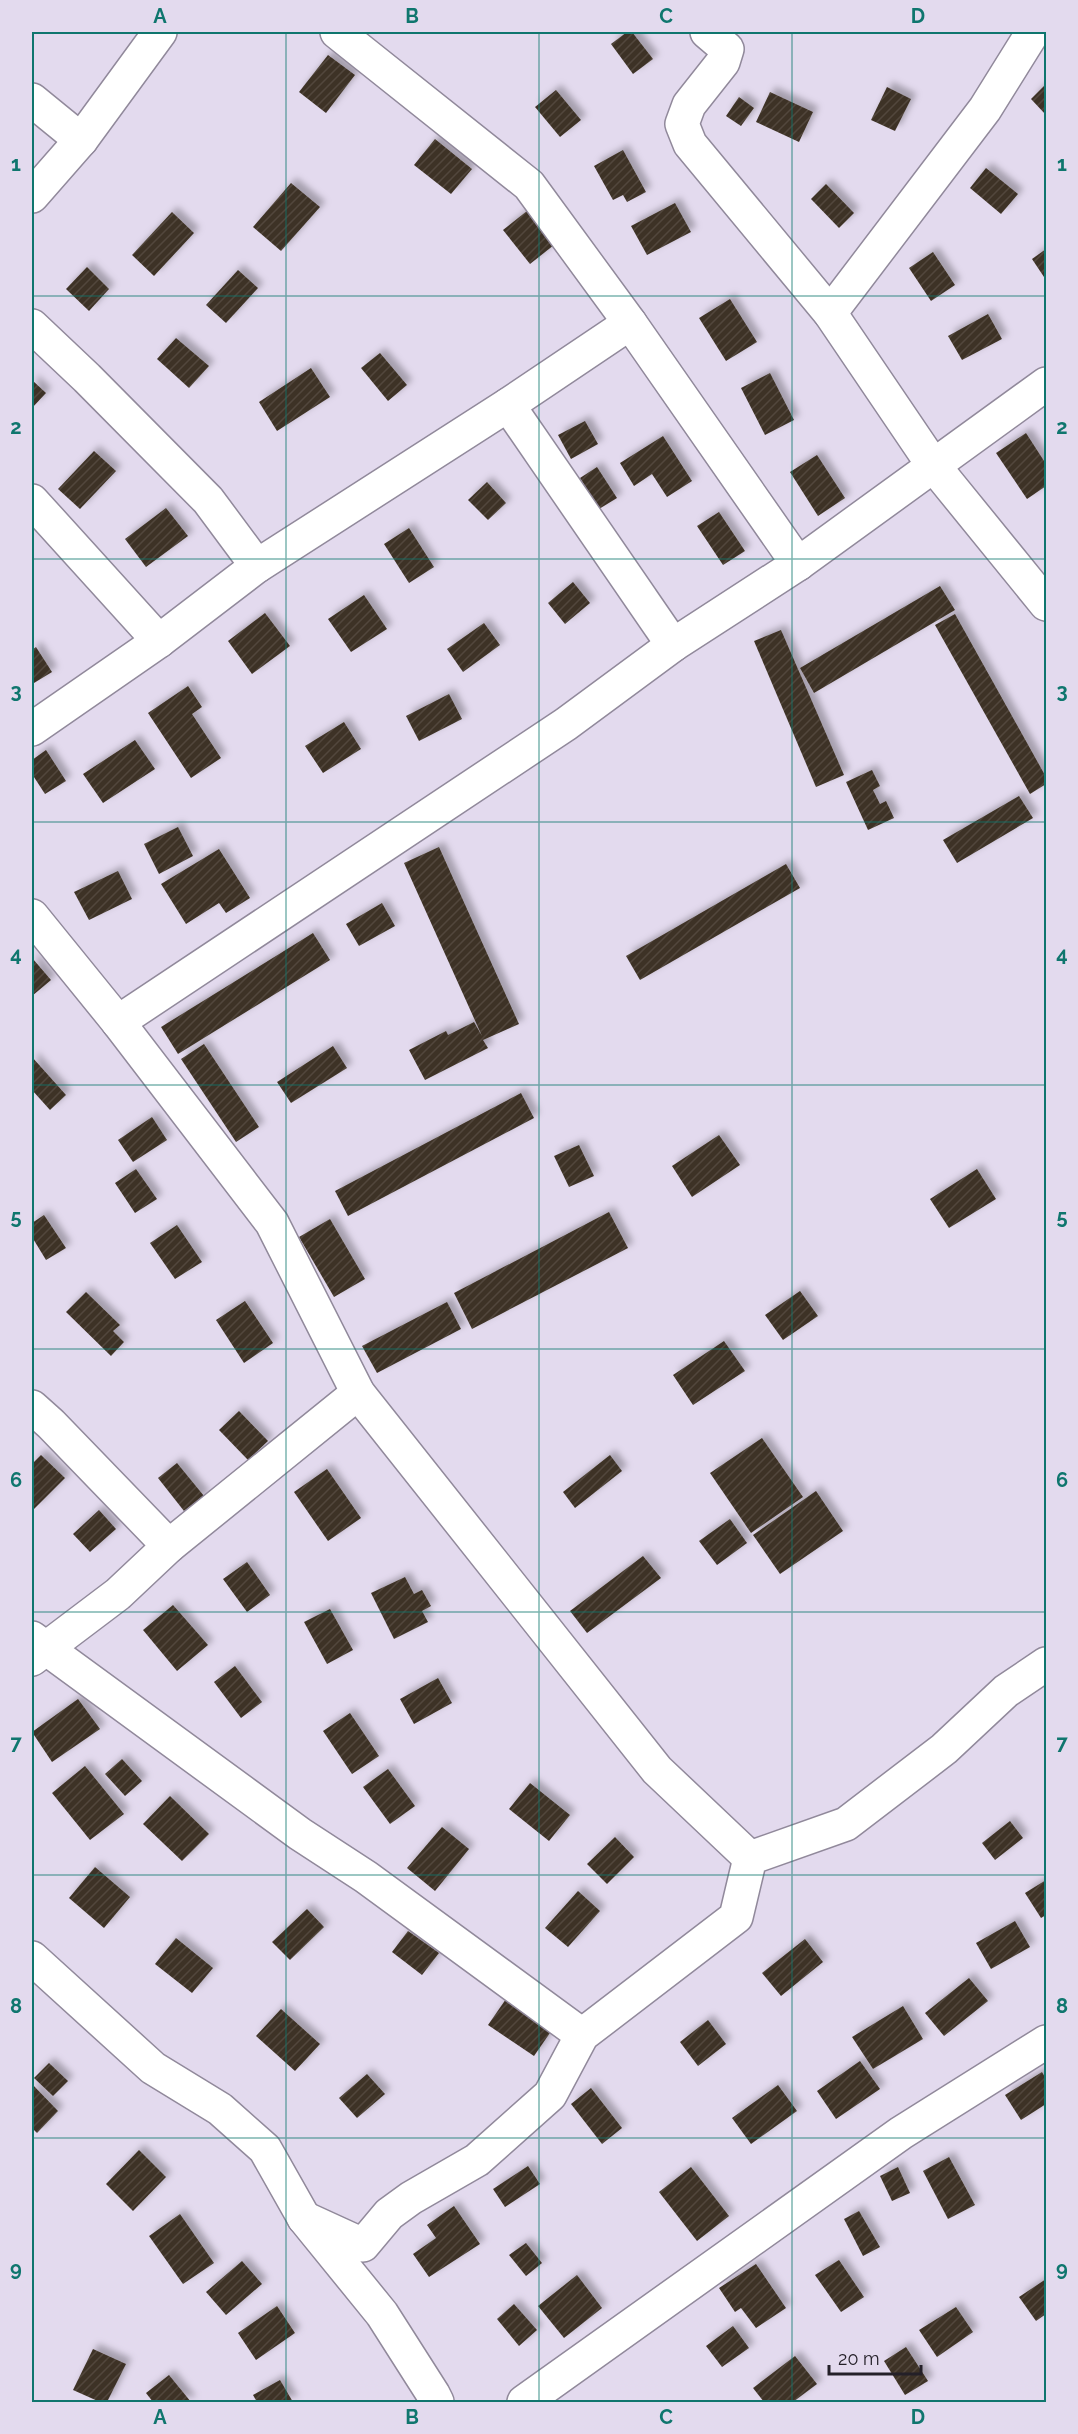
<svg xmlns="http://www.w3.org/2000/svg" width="1078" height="2434" font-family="Raleway,sans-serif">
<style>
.building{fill:url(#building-hatch);filter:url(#shadow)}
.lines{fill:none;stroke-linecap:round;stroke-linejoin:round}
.street-casing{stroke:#91899b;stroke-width:36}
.street{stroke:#fff;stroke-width:33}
.grid{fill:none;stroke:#0f766e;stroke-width:1.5;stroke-opacity:0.55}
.neatline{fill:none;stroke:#0f766e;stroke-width:2}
.grid-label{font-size:20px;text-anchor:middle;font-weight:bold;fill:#0f766e}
</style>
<defs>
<pattern id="building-hatch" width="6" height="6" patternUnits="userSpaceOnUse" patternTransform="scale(1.5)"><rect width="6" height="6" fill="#3e3225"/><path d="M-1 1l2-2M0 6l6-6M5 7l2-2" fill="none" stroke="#51473c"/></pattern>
<filter id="shadow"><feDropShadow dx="5.5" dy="-5.5" stdDeviation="3" flood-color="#0004"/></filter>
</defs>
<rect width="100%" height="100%" fill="#e3daee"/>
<!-- building -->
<g class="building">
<polygon points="627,32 632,32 653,59 633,74 611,44"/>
<polygon points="328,55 355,75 326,113 299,92"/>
<polygon points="1046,84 1046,115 1031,99"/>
<polygon points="887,87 911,99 895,131 871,120"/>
<polygon points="556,90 581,120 560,137 535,107"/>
<polygon points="770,92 813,112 799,142 756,122"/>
<polygon points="739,97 754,108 741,126 726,116"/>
<polygon points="435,139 472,169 451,194 414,165"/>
<polygon points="623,150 646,192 627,202 623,195 613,200 594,166"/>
<polygon points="986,168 1018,194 1001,214 970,188"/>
<polygon points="291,183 320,207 281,251 253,227"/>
<polygon points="826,184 854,213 839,228 811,199"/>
<polygon points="675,203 691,232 647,255 631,226"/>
<polygon points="532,207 559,241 530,264 503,230"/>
<polygon points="172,212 194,233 154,276 132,255"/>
<polygon points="1046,249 1046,280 1032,259"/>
<polygon points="933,252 955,285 931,301 909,268"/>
<polygon points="87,267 109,289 89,311 66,289"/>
<polygon points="238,270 258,288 226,323 206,305"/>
<polygon points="730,299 757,342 726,361 699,318"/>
<polygon points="988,314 1002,339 962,360 948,336"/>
<polygon points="176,338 209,366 189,388 157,359"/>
<polygon points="380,353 407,385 388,401 361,368"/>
<polygon points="311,368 330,397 277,431 259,402"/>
<polygon points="770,373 794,420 765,435 741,388"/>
<polygon points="32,380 46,393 32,408"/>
<polygon points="585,421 598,444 571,459 558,435"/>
<polygon points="1026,433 1046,464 1046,486 1027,499 996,453"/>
<polygon points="663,436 692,481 667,497 652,474 634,486 620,463"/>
<polygon points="94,451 116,471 80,509 58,489"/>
<polygon points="817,455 845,498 818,516 790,472"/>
<polygon points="597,467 617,498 599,509 580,478"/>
<polygon points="487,482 506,503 488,520 468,500"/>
<polygon points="166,508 188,536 146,567 125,539"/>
<polygon points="719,512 745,551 723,565 697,526"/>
<polygon points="409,528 434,567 409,583 384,544"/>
<polygon points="573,582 590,603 565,624 548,603"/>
<polygon points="940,586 955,610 814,693 800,668"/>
<polygon points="364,595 387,629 351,652 328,619"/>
<polygon points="265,613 290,646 252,674 228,641"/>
<polygon points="955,614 1046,777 1046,784 1030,794 935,625"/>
<polygon points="484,623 500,645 463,672 447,649"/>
<polygon points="781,630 844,775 816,787 754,641"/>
<polygon points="36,647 52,672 34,683 32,680 32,650"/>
<polygon points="188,686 202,707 192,714 221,758 191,778 148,713"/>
<polygon points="449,694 462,719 419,741 406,716"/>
<polygon points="344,722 361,749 323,773 305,746"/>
<polygon points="135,740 155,769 103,803 83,774"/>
<polygon points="46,750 66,781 45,794 32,774 32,760"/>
<polygon points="872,770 880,786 873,790 880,804 886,801 894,818 868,830 846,782"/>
<polygon points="1019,796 1033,818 957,863 943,840"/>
<polygon points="178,827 193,856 159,874 144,844"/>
<polygon points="439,847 519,1024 483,1040 488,1048 425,1080 409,1050 446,1031 448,1035 474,1022 482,1036 404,863"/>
<polygon points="219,849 250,898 226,913 219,903 186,924 161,884"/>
<polygon points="786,864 800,888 640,980 626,956"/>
<polygon points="118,871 132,899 89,920 74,892"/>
<polygon points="382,903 395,926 359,946 346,924"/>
<polygon points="313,933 330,960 178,1054 161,1027"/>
<polygon points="33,959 51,980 32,996 32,961"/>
<polygon points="204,1044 259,1127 236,1142 181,1059"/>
<polygon points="333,1046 347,1068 291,1103 277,1082"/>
<polygon points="32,1057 66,1095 50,1110 32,1090"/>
<polygon points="521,1093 534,1118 348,1216 335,1191"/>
<polygon points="152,1117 167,1140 133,1162 118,1140"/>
<polygon points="719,1135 740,1165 692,1197 672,1166"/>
<polygon points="579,1145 594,1176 569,1187 554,1156"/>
<polygon points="136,1169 157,1199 135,1213 115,1183"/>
<polygon points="977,1169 996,1199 949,1228 930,1199"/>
<polygon points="609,1212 628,1248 472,1329 454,1293"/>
<polygon points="44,1215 66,1248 46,1260 32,1237 32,1223"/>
<polygon points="330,1219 365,1279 334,1297 299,1237"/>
<polygon points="177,1225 202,1262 175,1279 150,1243"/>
<polygon points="800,1291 818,1316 783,1340 765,1315"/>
<polygon points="86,1292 120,1325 113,1331 124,1342 111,1356 66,1312"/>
<polygon points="245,1301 273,1343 244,1363 216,1320"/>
<polygon points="447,1302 461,1329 377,1373 362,1346"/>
<polygon points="724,1341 745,1371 693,1405 673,1375"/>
<polygon points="239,1411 268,1441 248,1460 219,1430"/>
<polygon points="762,1438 803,1497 751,1533 710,1473"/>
<polygon points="41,1455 65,1478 34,1509 32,1507 32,1464"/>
<polygon points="610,1455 622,1471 575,1508 563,1492"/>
<polygon points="177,1463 204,1496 184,1511 158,1478"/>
<polygon points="327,1469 361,1518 328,1541 294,1492"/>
<polygon points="816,1491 843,1531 780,1574 753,1535"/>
<polygon points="99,1510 116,1529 90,1552 73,1534"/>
<polygon points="730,1519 747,1543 717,1565 699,1541"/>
<polygon points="643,1556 661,1578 587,1633 570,1611"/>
<polygon points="247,1562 270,1595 247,1612 223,1579"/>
<polygon points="405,1577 414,1594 422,1590 431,1606 422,1611 428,1622 394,1639 371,1593"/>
<polygon points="173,1605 208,1645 177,1671 143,1630"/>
<polygon points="330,1609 353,1650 327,1664 304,1622"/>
<polygon points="235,1666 262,1702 241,1718 214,1682"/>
<polygon points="438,1678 452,1703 414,1724 400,1699"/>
<polygon points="78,1699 100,1729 52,1762 32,1732"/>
<polygon points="350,1713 379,1756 352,1774 323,1731"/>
<polygon points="122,1759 142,1781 125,1796 105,1774"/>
<polygon points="85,1766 124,1814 90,1840 52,1793"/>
<polygon points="388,1769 415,1806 390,1824 363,1787"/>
<polygon points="530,1783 570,1815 549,1841 509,1809"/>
<polygon points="170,1796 209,1834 182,1861 143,1824"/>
<polygon points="1010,1821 1023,1838 995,1860 982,1843"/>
<polygon points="442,1827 469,1849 435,1891 407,1868"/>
<polygon points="615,1837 634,1857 607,1884 587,1864"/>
<polygon points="95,1867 130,1897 104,1928 69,1898"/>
<polygon points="1046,1880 1046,1915 1041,1918 1025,1893"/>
<polygon points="578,1891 600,1911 568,1947 545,1928"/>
<polygon points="307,1909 324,1927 290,1960 272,1942"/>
<polygon points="1015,1921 1030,1947 991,1969 976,1943"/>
<polygon points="408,1931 439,1953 422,1975 392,1952"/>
<polygon points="176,1938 213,1968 192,1993 155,1964"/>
<polygon points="805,1939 823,1962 781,1996 762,1973"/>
<polygon points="969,1978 988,2001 944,2036 925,2013"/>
<polygon points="506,1999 552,2030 534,2056 488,2025"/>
<polygon points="903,2006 923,2039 873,2069 852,2037"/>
<polygon points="281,2009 320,2044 295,2071 256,2036"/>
<polygon points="708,2020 726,2044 698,2066 680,2042"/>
<polygon points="860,2061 880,2089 836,2119 817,2091"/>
<polygon points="49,2063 68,2081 53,2096 34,2078"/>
<polygon points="1042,2072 1046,2079 1046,2104 1021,2120 1005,2095"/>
<polygon points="367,2074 385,2094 357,2118 339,2098"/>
<polygon points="32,2084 58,2111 37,2133 32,2128"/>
<polygon points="778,2085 797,2111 751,2144 732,2118"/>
<polygon points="591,2088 622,2128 602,2144 571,2104"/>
<polygon points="139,2150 166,2177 133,2211 106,2184"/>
<polygon points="949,2157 975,2205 948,2219 923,2171"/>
<polygon points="528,2166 540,2184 505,2207 493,2189"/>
<polygon points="691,2167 729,2216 697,2241 659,2192"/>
<polygon points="898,2167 910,2193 892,2201 880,2176"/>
<polygon points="454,2206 480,2244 429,2277 413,2254 436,2238 427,2225"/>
<polygon points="859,2211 880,2247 863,2256 844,2219"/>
<polygon points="180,2214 214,2263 183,2284 149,2236"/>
<polygon points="526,2243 542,2263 526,2276 509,2255"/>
<polygon points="839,2260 864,2297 841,2312 815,2275"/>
<polygon points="242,2261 262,2284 226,2315 206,2292"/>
<polygon points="756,2264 786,2308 756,2328 741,2308 735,2312 719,2288"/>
<polygon points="577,2275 602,2308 564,2338 538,2306"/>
<polygon points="1046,2279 1046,2314 1036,2321 1019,2297"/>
<polygon points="514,2304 537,2330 519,2346 497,2319"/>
<polygon points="277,2306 295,2333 256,2360 238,2333"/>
<polygon points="956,2307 973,2332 937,2357 919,2330"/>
<polygon points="733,2326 749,2348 722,2367 706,2346"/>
<polygon points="906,2347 928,2381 905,2395 884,2361"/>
<polygon points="93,2349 126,2364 107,2402 100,2402 73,2390"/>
<polygon points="795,2356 817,2384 793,2402 764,2402 753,2388"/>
<polygon points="169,2375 191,2402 153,2402 146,2393"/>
<polygon points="280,2380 293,2402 257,2402 253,2395"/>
</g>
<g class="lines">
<defs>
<g id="street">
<polyline points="337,32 529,185 630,323 798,564"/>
<polyline points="707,32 727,49 723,62 689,105 682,124 690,144 830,313 933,465 1046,604"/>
<polyline points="32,100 81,140"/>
<polyline points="32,196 81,140 160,32"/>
<polyline points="830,313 985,109 1033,32"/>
<polyline points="32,326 87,378 208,500 257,566"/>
<polyline points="508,405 673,645"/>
<polyline points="32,501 159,641"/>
<polyline points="32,729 159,641 257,566 508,405 630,323"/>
<polyline points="32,916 118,1022 272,1223 358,1393 657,1770 750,1858"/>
<polyline points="118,1022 566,724 673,645 798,564 1046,384"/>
<polyline points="32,1407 51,1424 169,1546"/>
<polyline points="32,1638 300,1834 366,1877 582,2035"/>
<polyline points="32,1659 118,1594 169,1546 358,1393"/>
<polyline points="32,1958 153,2068 220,2109 265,2149 304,2218 382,2314 433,2394 437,2402"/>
<polyline points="304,2218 363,2245 389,2214 411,2198 477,2160 550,2095 582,2035 736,1917 750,1858 846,1824 944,1749 1006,1691 1046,1664"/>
<polyline points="524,2402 901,2133 1046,2042"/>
</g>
</defs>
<!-- street casing -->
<use href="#street" class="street-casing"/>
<!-- street -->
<use href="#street" class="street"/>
</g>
<!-- grid -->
<path class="grid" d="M286,32V2402M539,32V2402M792,32V2402M32,296H1046M32,559H1046M32,822H1046M32,1085H1046M32,1349H1046M32,1612H1046M32,1875H1046M32,2138H1046"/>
<!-- border -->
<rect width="1078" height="2434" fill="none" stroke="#e3daee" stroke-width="66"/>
<!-- scale -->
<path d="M829 2365v9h92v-9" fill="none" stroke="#242028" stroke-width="3"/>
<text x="838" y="2365" font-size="18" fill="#242028" stroke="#e3daee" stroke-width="4.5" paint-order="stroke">20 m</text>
<rect x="33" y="33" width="1012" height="2368" class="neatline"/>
<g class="grid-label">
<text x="160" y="23">A</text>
<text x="412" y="23">B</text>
<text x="666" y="23">C</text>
<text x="918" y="23">D</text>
<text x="16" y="171">1</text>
<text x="1062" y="171">1</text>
<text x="16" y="434">2</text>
<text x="1062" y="434">2</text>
<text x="16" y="698">3</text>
<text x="1062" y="698">3</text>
<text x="16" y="961">4</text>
<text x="1062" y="961">4</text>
<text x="16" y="1224">5</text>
<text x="1062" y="1224">5</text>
<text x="16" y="1487">6</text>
<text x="1062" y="1487">6</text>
<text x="16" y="1750">7</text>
<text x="1062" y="1750">7</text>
<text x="16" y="2013">8</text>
<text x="1062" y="2013">8</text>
<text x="16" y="2276">9</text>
<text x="1062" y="2276">9</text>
<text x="160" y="2424">A</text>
<text x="412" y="2424">B</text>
<text x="666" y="2424">C</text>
<text x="918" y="2424">D</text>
</g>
</svg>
